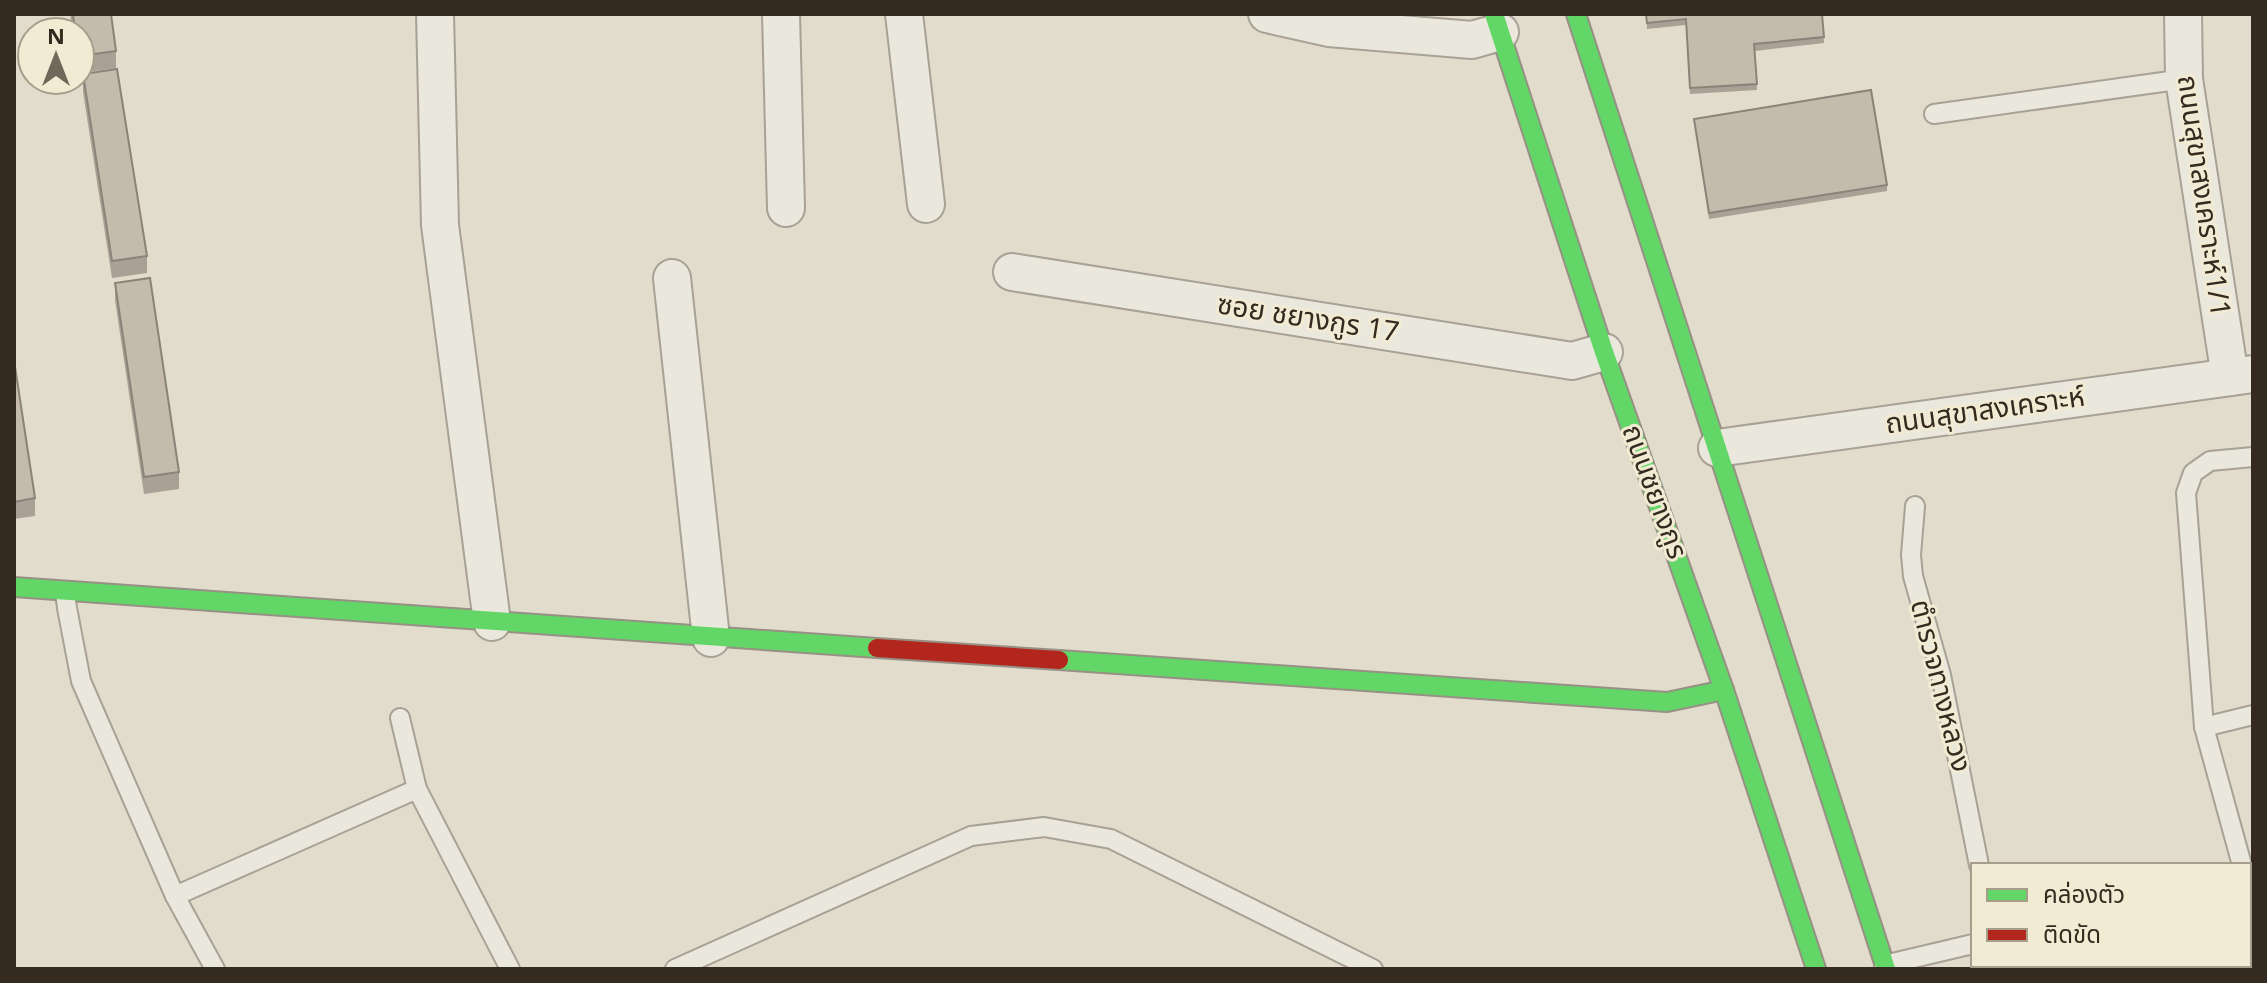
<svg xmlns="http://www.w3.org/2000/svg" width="2267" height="983" font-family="Georgia,'Noto Sans Thai',serif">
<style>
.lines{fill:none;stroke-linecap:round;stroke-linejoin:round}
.lane-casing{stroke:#a7a196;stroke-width:22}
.street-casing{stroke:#a7a196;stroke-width:40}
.fast-casing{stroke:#979185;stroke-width:22}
.jam-casing{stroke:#979185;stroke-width:22}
.lane{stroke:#eae7dd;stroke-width:18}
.street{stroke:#eae7dd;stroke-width:36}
.fast{stroke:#63d668;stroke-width:18}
.jam{stroke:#b3261e;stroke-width:18}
.wall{fill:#a9a195}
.building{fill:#c5bbad;stroke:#8a8379;stroke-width:2}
.labels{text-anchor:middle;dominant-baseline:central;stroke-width:6;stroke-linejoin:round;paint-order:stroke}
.street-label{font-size:28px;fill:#342a1f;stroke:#f2ebd3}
</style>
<rect width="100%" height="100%" fill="#e2dccc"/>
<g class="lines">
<defs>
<g id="lane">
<polyline points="1934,114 2184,79"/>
<polyline points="1915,506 1911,555 1913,576 1941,675 1979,865"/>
<polyline points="65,592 67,608 81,681 175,896 215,969"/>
<polyline points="400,718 417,789 510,969"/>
<polyline points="2204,727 2253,715"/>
<polyline points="2242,865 2204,727 2186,493 2193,473 2210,461 2253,457"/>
<polyline points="2249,890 2253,904"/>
<polyline points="175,896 417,789"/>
<polyline points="2249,963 2253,963"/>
<polyline points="1884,965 1973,944"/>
<polyline points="675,969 971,836 1044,827 1111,839 1373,969"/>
</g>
<g id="street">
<polyline points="435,14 440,225 492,622"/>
<polyline points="781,14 786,208"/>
<polyline points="904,14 926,204"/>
<polyline points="1267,14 1329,28 1472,40 1500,32"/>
<polyline points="2183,14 2184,79 2230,377"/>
<polyline points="1012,272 1572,361 1604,352"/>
<polyline points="672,278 711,638"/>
<polyline points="1717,448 2253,374"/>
</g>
<g id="fast">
<polyline points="1494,14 1604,352 1724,690 1816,969"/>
<polyline points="1576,14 1886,969"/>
<polyline points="14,587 877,648"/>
<polyline points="1059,660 1667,702 1724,690"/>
</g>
<polyline id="jam" points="877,648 1059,660"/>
</defs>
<!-- lane casing -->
<use href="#lane" class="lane-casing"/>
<!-- street casing -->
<use href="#street" class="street-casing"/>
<!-- fast casing -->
<use href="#fast" class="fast-casing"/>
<!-- jam casing -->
<use href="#jam" class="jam-casing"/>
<!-- lane -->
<use href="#lane" class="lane"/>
<!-- street -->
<use href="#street" class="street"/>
<!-- fast -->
<use href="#fast" class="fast"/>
<!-- jam -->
<use href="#jam" class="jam"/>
</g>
<!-- wall -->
<g class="wall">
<polygon points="70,14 111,14 116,51 116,68 80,73 80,32 73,32"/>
<polygon points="1646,14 1822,14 1824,43 1755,51 1757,90 1690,94 1686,25 1647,29"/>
<polygon points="83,74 147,256 147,273 112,278 83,92"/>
<polygon points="1694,119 1887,185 1887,191 1709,219"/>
<polygon points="115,283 179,472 179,489 144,494 115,300"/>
<polygon points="14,360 35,498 35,516 14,519"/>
</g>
<!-- building -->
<g class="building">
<polygon points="73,14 111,14 116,51 80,56 80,32 75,32"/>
<polygon points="1646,14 1822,14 1824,37 1754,44 1757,84 1690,88 1686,19 1647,23"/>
<polygon points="117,69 147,256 112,261 83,74"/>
<polygon points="1871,90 1887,185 1709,213 1694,119"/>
<polygon points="150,278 179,472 144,477 115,283"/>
<polygon points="14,360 35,498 14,502"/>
</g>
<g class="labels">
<!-- street labels -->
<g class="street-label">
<text transform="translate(2203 196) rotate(82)">ถนนสุขาสงเคราะห์1/1</text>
<text transform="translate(1308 319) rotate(9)">ซอย ชยางกูร 17</text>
<text transform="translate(1985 411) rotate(-8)">ถนนสุขาสงเคราะห์</text>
<text transform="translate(1654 492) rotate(70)">ถนนชยางกูร</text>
<text transform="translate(1940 686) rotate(76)">ตำรวจทางหลวง</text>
</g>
</g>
<!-- border -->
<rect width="2267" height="983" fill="none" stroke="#342a1f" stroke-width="32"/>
<!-- legend -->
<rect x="1971" y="863" width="280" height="104" fill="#f2ebd3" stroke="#a69e8b" stroke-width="2"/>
<rect x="1987" y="889" width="40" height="12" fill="#63d668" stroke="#a69e8b" stroke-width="2"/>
<text x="2043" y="903" font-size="24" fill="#342a1f">คล่องตัว</text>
<rect x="1987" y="929" width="40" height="12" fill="#b3261e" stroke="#a69e8b" stroke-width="2"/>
<text x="2043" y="943" font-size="24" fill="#342a1f">ติดขัด</text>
<!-- north arrow -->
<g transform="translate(56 56)"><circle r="38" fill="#f2ebd3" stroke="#a69e8b" stroke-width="2"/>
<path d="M0-6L14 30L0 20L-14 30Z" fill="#71685c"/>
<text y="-12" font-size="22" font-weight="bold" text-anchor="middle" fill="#342a1f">N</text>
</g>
</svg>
